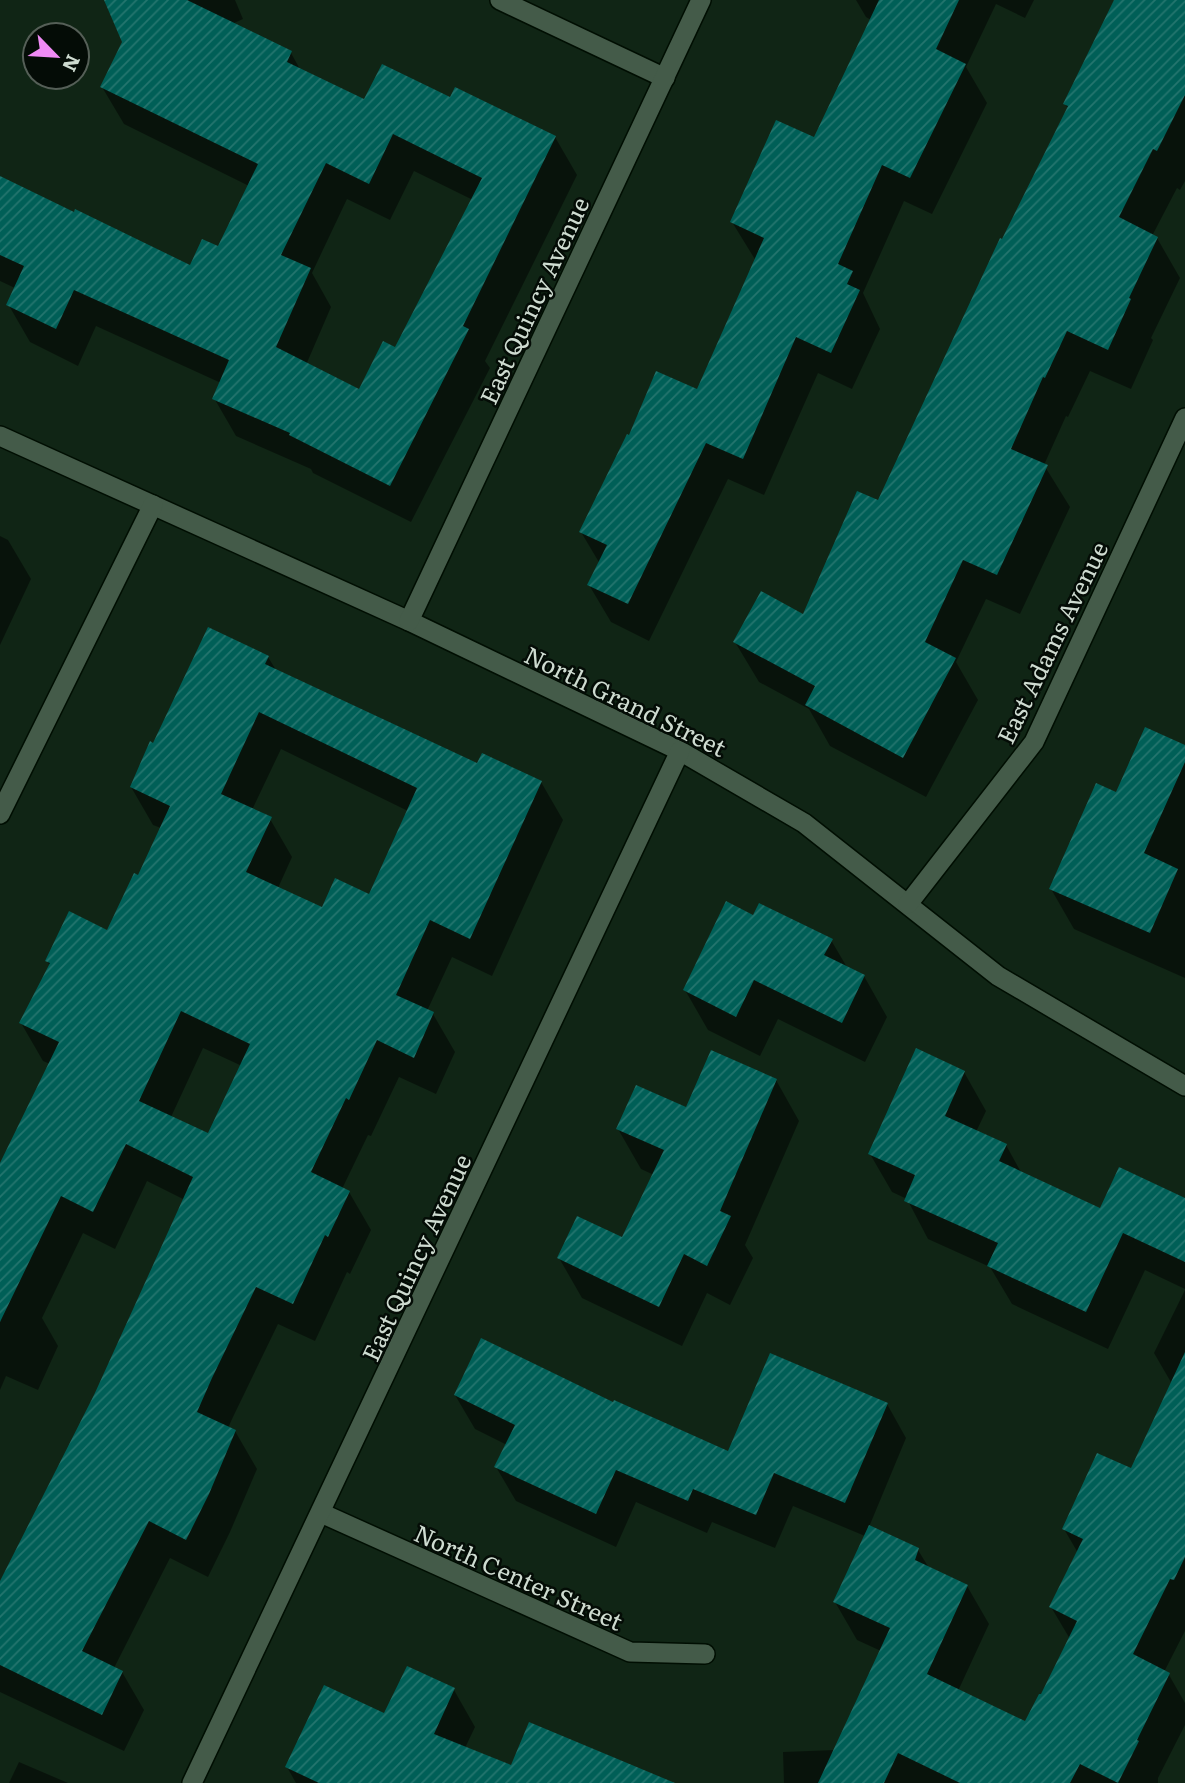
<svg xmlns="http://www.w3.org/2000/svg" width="1185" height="1783" font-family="Literata,serif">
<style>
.shadow{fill:#0007;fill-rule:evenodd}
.building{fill:url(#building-hatch);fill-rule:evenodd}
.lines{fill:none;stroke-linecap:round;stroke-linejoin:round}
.minor-casing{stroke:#000e02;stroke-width:22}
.minor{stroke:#445b49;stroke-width:19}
.labels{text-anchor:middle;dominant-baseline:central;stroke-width:5;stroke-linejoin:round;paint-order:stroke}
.street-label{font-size:24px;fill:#cedbd0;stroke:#040c06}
</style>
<defs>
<pattern id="building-hatch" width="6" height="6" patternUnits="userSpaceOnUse" patternTransform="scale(1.75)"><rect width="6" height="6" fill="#005f57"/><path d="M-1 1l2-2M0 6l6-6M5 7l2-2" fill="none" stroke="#24756e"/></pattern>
</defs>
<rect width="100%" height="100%" fill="#102515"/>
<!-- shadow -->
<g class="shadow">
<path d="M106,0H235L243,19L232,24L291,53L301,71L365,102L451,99L555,137L577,175L485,361L490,368L411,522L313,473L311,469L236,436L214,398L221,383L96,326L78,366L30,342L8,304L15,288L0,281V178L191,267L219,248L249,186L124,124L102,87L124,42ZM414,171L473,200L396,349L359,392L306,365L331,307L312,273L347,199L390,220Z"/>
<polygon points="856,0 1034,0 1025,18 996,4 966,67 987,103 932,214 904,201 863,293 880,329 852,389 818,373 764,495 728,479 649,641 611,622 589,585 600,564 581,532 630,437 698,391 756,261 732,222 815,140 871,20 866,17"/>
<polygon points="1118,0 1185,0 1185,181 1180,190 1177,188 1152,236 1157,238 1180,278 1151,338 1153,340 1131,389 1090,371 1068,417 1066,416 1044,465 1070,507 1020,614 986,599 956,662 978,700 926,797 830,746 809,709 759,682 735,642 804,616 878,502 1003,242 1069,110 1065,104"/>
<polygon points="0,536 8,540 31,579 0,645"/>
<path d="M268,657L276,670L478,766L541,782L563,820L492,976L452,957L427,1011L433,1014L455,1052L436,1094L399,1077L371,1136L368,1135L342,1189L349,1192L371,1230L350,1274L347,1272L315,1341L278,1324L233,1417L228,1428L235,1431L257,1469L230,1532L208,1577L170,1558L114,1668L122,1672L144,1710L124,1751L0,1692V1587L96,1395L185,1200L147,1181L115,1249L83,1233L42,1318L58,1346L38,1390L6,1376L0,1390V1167L50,1064L43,1061L21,1023L50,966L47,961L107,932L138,877L161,828L153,825L131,787L154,745ZM281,749L408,811L370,896L323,910L278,888L292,857L270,819L252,810ZM203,1048L242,1066L209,1135L171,1117Z"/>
<polygon points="1185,747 1185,978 1074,929 1051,889 1117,794"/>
<polygon points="754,917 831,940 848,969 864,976 887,1017 865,1062 778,1019 760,1056 708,1030 685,990"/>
<polygon points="964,1072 986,1111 976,1132 1006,1145 1022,1174 1101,1210 1185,1198 1185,1289 1145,1270 1108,1349 1012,1304 990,1267 928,1239 907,1199 892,1192 870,1154"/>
<polygon points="776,1080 799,1121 745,1245 753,1258 730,1305 707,1293 682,1346 582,1298 559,1258 623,1240 654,1175 641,1169 618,1129"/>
<polygon points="1185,1290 1185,1631 1164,1672 1169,1675 1185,1703 1185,1725 1158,1778 1158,1783 784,1783 783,1752 835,1750 881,1651 857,1640 835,1602 865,1536 793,1506 775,1548 712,1522 707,1533 636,1502 616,1547 516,1501 496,1467 507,1445 475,1429 455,1395 614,1404 729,1454 887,1404 906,1438 869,1527 918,1550 929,1568 967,1586 989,1624 958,1691 1026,1724 1070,1639 1051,1607 1078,1553 1064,1529 1132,1471 1172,1384 1154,1353"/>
<polygon points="454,1690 475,1727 465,1748 512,1767 645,1783 296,1783 287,1767 385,1716"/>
<polygon points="19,1762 68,1783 9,1783"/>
</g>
<!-- building -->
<g class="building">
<path d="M104,0H187L292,51L287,62L364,99L382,64L450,97L455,87L556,136L463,326L469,329L390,486L289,435L290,433L212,399L229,360L74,290L56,329L6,305L24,266L0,255V176L74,212L75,209L190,265L202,239L218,246L258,164L100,87L122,42ZM393,134L482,178L395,347L383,341L359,389L276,347L311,268L281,255L326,163L369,184Z"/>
<polygon points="879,0 959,0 936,49 966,64 910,178 882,165 838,264 853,271 847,284 860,290 831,353 796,337 743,459 706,443 628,604 587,585 607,545 579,532 627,434 629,435 656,371 697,389 764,238 730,222 776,120 814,137"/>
<polygon points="1114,0 1185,0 1185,95 1157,151 1153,149 1119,217 1158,237 1129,298 1131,299 1108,350 1067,331 1045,378 1043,377 1011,449 1048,465 997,575 963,560 925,642 956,658 903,758 805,705 815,686 733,642 761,591 803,614 857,491 878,500 1000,238 1002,239 1068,106 1063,104"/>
<path d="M208,627L269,656L265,664L477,763L482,753L542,781L470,939L430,920L396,995L434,1012L414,1058L377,1040L349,1100L346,1098L311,1172L350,1191L328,1237L325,1235L293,1304L256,1287L212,1378L197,1412L236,1430L209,1494L186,1540L149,1521L82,1651L123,1671L102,1715L0,1665V1581L94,1395L193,1177L126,1144L93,1212L61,1196L0,1322V1163L59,1042L19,1023L50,963L45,961L69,911L107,930L134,873L138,875L170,806L130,787L150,741L153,743ZM259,712L417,788L369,894L335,878L322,907L246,872L272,817L221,794ZM181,1011L250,1044L208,1133L139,1101Z"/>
<polygon points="1145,727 1185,745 1185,762 1144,853 1178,869 1150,933 1049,889 1096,783 1116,792"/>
<polygon points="726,901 753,915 759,903 833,939 824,955 865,975 842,1023 754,980 736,1017 683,990"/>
<polygon points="916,1048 965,1071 945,1116 1007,1144 999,1161 1100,1208 1119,1167 1185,1198 1185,1262 1123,1233 1086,1312 987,1266 998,1243 904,1201 915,1175 868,1154"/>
<polygon points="711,1050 777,1079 720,1211 731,1216 707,1266 684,1254 659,1307 557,1258 577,1216 622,1237 664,1150 616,1129 636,1085 686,1107"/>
<polygon points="481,1338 613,1402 614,1400 728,1451 770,1353 888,1403 845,1503 774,1473 756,1515 693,1489 688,1501 616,1470 596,1514 494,1467 515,1425 454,1395"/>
<polygon points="1185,1352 1185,1557 1174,1580 1170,1579 1133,1654 1170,1673 1137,1740 1139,1741 1118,1783 1080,1764 1070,1783 960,1783 898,1753 884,1783 818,1783 890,1628 833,1602 869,1525 919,1548 915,1560 968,1585 927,1674 1025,1721 1039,1694 1041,1694 1077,1621 1049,1607 1083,1539 1062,1529 1097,1453 1131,1468"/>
<polygon points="407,1666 455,1688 434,1734 511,1765 529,1722 675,1783 319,1783 285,1767 324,1685 384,1713"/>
</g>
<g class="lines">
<defs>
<g id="minor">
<polyline points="500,0 665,78"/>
<polyline points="0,436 409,621 680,751 804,823 998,976 1185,1086"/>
<polyline points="409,621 701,0"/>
<polyline points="0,814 153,505"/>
<polyline points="908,904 1034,742 1185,418"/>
<polyline points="321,1513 630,1652 705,1654"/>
<polyline points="192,1783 680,751"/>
</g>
</defs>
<!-- minor casing -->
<use href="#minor" class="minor-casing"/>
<!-- minor -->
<use href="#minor" class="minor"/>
</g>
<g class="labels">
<!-- street labels -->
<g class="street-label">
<text transform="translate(533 300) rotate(-65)">East Quincy Avenue</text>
<text transform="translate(1051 642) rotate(-64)">East Adams Avenue</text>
<text transform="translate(626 700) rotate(26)">North Grand Street</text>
<text transform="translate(415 1257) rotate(-65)">East Quincy Avenue</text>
<text transform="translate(519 1576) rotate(24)">North Center Street</text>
</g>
</g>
<!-- north arrow -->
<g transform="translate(56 56) rotate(115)"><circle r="33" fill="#040c06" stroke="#555f57" stroke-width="2"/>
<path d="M0-5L12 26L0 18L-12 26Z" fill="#f08bf5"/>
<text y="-10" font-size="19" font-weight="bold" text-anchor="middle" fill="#cedbd0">N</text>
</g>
</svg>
